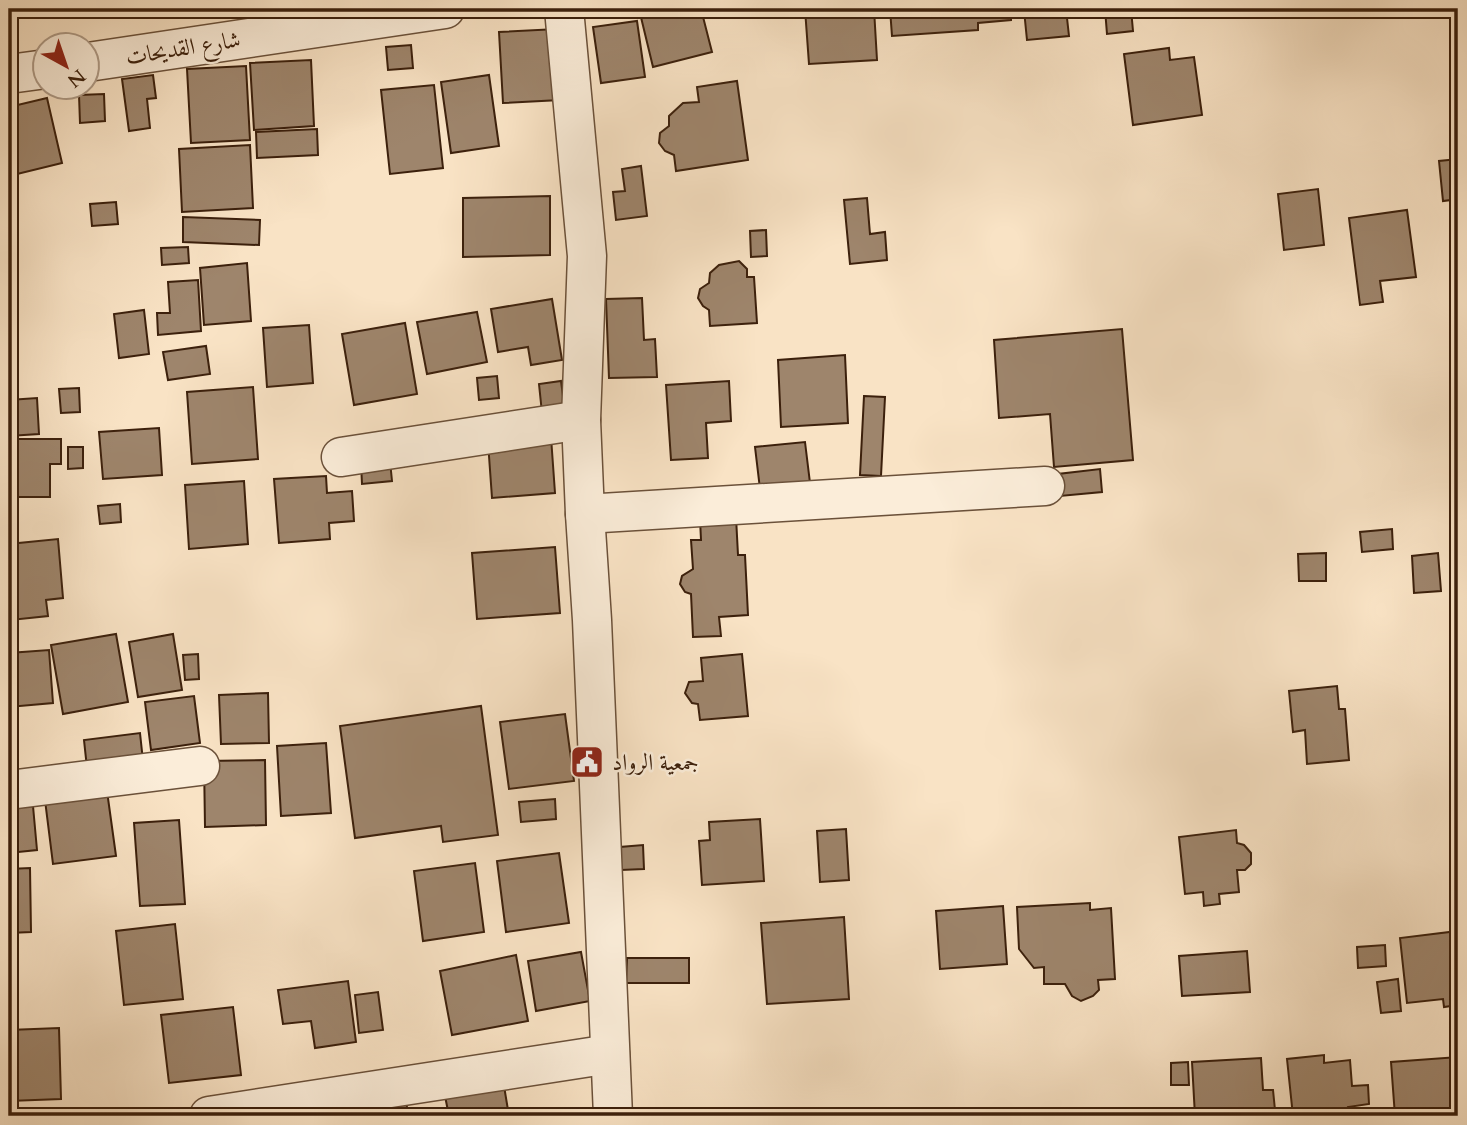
<svg xmlns="http://www.w3.org/2000/svg" width="1467" height="1125" font-family="Cardo,Amiri,serif">
<style>
.building{fill:#9e856c;stroke:#3c200c;stroke-width:2}
.lines{fill:none;stroke-linecap:round;stroke-linejoin:round}
.minor-casing{stroke:#6b513a;stroke-width:41}
.minor{stroke:#fbedd9;stroke-width:38}
.labels{text-anchor:middle;dominant-baseline:central;stroke-width:5;stroke-linejoin:round;paint-order:stroke}
.street-label{font-size:23px;fill:#3c200c;stroke:#fbedd9}
.poi-label{font-size:23px;fill:#3c200c;stroke:#fbedd9;text-anchor:start}
</style>
<rect width="100%" height="100%" fill="#f9e3c5"/>
<filter id="stains"><feTurbulence type="fractalNoise" baseFrequency=".00286" numOctaves="4"/><feColorMatrix values="0 0 0 0 .2 0 0 0 0 .09 0 0 0 0 .02 0 0 0 .5 -.17"/></filter>
<radialGradient id="worn" r=".72"><stop offset=".6" stop-color="#630" stop-opacity="0"/><stop offset="1" stop-color="#630" stop-opacity=".3"/></radialGradient>
<!-- building -->
<g class="building">
<polygon points="639,9 701,9 712,52 653,67"/>
<polygon points="805,9 874,9 877,60 809,64"/>
<polygon points="890,9 1011,9 1011,20 978,23 978,30 892,36"/>
<polygon points="1037,9 1066,9 1069,36 1027,40 1024,10"/>
<polygon points="1105,9 1131,9 1133,31 1107,34"/>
<polygon points="637,21 645,77 601,83 593,27"/>
<polygon points="557,29 560,100 503,103 499,32"/>
<polygon points="411,45 413,68 388,70 386,47"/>
<polygon points="1169,48 1170,60 1194,57 1202,115 1133,125 1124,54"/>
<polygon points="311,60 314,126 254,130 250,63"/>
<polygon points="246,66 250,140 191,143 187,69"/>
<polygon points="153,75 156,98 147,99 150,128 129,131 122,79"/>
<polygon points="489,75 499,146 451,153 441,82"/>
<polygon points="737,81 748,160 676,171 674,155 665,151 659,143 660,133 669,126 669,116 683,103 699,102 697,87"/>
<polygon points="434,85 443,168 390,174 381,90"/>
<polygon points="104,94 105,121 80,123 79,95"/>
<polygon points="47,98 62,163 9,176 9,107"/>
<polygon points="317,129 318,155 257,158 256,132"/>
<polygon points="250,145 253,208 182,212 179,149"/>
<polygon points="1458,159 1458,199 1443,201 1439,161"/>
<polygon points="641,166 647,216 616,220 613,192 625,191 622,169"/>
<polygon points="1318,189 1324,245 1284,250 1278,194"/>
<polygon points="550,196 550,255 463,257 463,198"/>
<polygon points="867,198 870,234 885,232 887,260 850,264 844,200"/>
<polygon points="116,202 118,224 92,226 90,204"/>
<polygon points="1407,210 1416,277 1380,281 1383,302 1360,305 1349,218"/>
<polygon points="183,217 260,220 259,245 183,242"/>
<polygon points="766,230 767,256 751,257 750,231"/>
<polygon points="188,247 189,263 162,265 161,248"/>
<polygon points="739,261 747,269 747,277 754,277 757,323 710,326 709,310 703,306 698,298 700,289 709,283 710,273 719,265"/>
<polygon points="247,263 251,321 204,325 200,268"/>
<polygon points="198,280 201,331 158,335 157,313 170,313 168,282"/>
<polygon points="642,298 644,340 655,339 657,377 609,378 606,299"/>
<polygon points="552,299 562,360 531,365 528,347 498,352 491,309"/>
<polygon points="1454,301 1458,301 1458,351"/>
<polygon points="144,310 149,354 119,358 114,314"/>
<polygon points="477,312 487,362 427,374 417,322"/>
<polygon points="405,323 417,394 354,405 342,334"/>
<polygon points="309,325 313,383 267,387 263,328"/>
<polygon points="1122,329 1133,460 1054,467 1050,414 999,418 994,340"/>
<polygon points="206,346 210,374 168,380 163,352"/>
<polygon points="845,355 848,423 781,427 778,360"/>
<polygon points="497,376 499,398 479,400 477,378"/>
<polygon points="561,381 565,411 542,413 539,384"/>
<polygon points="729,381 731,421 706,423 708,458 671,460 666,385"/>
<polygon points="253,387 258,459 192,464 187,392"/>
<polygon points="79,388 80,412 61,413 59,389"/>
<polygon points="864,396 885,397 881,476 860,475"/>
<polygon points="37,398 39,434 9,436 9,400"/>
<polygon points="159,428 162,475 103,479 99,432"/>
<polygon points="551,437 555,493 492,498 488,442"/>
<polygon points="9,439 61,439 61,464 50,464 50,497 9,497"/>
<polygon points="805,442 810,483 760,489 755,447"/>
<polygon points="68,447 83,447 83,468 68,469"/>
<polygon points="390,461 392,481 362,484 361,463"/>
<polygon points="1100,469 1102,492 1060,496 1058,474"/>
<polygon points="326,476 327,493 352,491 354,521 329,523 330,539 279,543 274,479"/>
<polygon points="244,481 248,544 189,549 185,485"/>
<polygon points="120,504 121,522 100,524 98,506"/>
<polygon points="736,517 738,555 745,555 748,615 719,617 721,636 693,637 691,594 685,592 680,584 682,576 693,569 691,540 701,540 700,519"/>
<polygon points="1392,529 1393,549 1362,552 1360,532"/>
<polygon points="58,539 63,598 46,600 48,616 11,620 9,603 9,544"/>
<polygon points="555,547 560,613 477,619 472,553"/>
<polygon points="1326,553 1326,581 1299,581 1298,554"/>
<polygon points="1438,553 1441,591 1414,593 1412,556"/>
<polygon points="116,634 128,702 63,714 51,645"/>
<polygon points="173,634 182,690 138,697 129,642"/>
<polygon points="49,650 53,703 9,707 9,653"/>
<polygon points="198,654 199,679 185,680 183,655"/>
<polygon points="742,654 748,716 700,720 698,704 692,703 685,693 689,682 703,681 701,658"/>
<polygon points="1337,686 1339,709 1345,709 1349,760 1307,764 1305,730 1293,732 1289,691"/>
<polygon points="268,693 269,743 221,744 219,695"/>
<polygon points="194,696 200,743 151,750 145,702"/>
<polygon points="481,706 498,835 443,842 441,826 355,838 340,726"/>
<polygon points="565,714 574,781 509,789 500,722"/>
<polygon points="140,733 143,761 87,768 84,740"/>
<polygon points="326,743 331,813 281,816 277,746"/>
<polygon points="265,760 266,825 205,827 204,761"/>
<polygon points="107,791 116,856 53,864 45,800"/>
<polygon points="555,799 556,819 521,822 519,802"/>
<polygon points="33,806 37,850 9,853 9,808"/>
<polygon points="760,819 764,881 702,885 699,841 710,840 709,822"/>
<polygon points="179,820 185,904 140,906 134,823"/>
<polygon points="846,829 849,880 820,882 817,831"/>
<polygon points="1236,830 1237,843 1244,845 1251,853 1251,864 1245,870 1237,870 1239,892 1219,894 1220,904 1204,906 1203,892 1185,894 1179,837"/>
<polygon points="643,845 644,869 621,870 620,847"/>
<polygon points="559,853 569,923 506,932 497,861"/>
<polygon points="475,863 484,932 423,941 414,871"/>
<polygon points="30,868 31,932 9,933 9,869"/>
<polygon points="1090,903 1090,910 1111,908 1115,979 1098,980 1099,990 1093,996 1081,1001 1072,996 1065,984 1044,984 1044,967 1034,968 1019,949 1017,907"/>
<polygon points="1003,906 1007,964 940,969 936,911"/>
<polygon points="844,917 849,999 767,1004 761,923"/>
<polygon points="175,924 183,999 124,1005 116,931"/>
<polygon points="1458,931 1458,1005 1444,1007 1443,999 1407,1003 1400,938"/>
<polygon points="1385,945 1386,966 1358,968 1357,947"/>
<polygon points="1247,951 1250,992 1182,996 1179,956"/>
<polygon points="581,952 590,1001 536,1011 528,961"/>
<polygon points="516,955 528,1021 452,1035 440,971"/>
<polygon points="627,958 689,958 689,983 626,983"/>
<polygon points="1398,979 1401,1011 1381,1013 1377,982"/>
<polygon points="348,981 356,1042 315,1048 311,1021 283,1024 278,990"/>
<polygon points="378,992 383,1030 359,1033 355,995"/>
<polygon points="233,1007 241,1075 169,1083 161,1015"/>
<polygon points="59,1028 61,1099 9,1101 9,1030"/>
<polygon points="1324,1055 1324,1063 1350,1060 1352,1086 1368,1085 1369,1104 1348,1107 1349,1116 1293,1116 1287,1059"/>
<polygon points="1458,1057 1458,1116 1395,1116 1391,1062"/>
<polygon points="1261,1058 1263,1090 1273,1090 1275,1110 1260,1111 1260,1116 1195,1116 1192,1062"/>
<polygon points="1188,1062 1189,1085 1171,1085 1171,1063"/>
<polygon points="504,1086 509,1116 449,1116 445,1096"/>
<polygon points="405,1091 408,1116 365,1116 363,1096"/>
</g>
<g class="lines">
<defs>
<g id="minor">
<polyline points="564,9 587,256 581,420 585,514 592,620 613,1116"/>
<polyline points="88,62 445,9"/>
<polyline points="9,74 46,69"/>
<polyline points="341,457 581,420"/>
<polyline points="585,514 1045,486"/>
<polyline points="9,790 200,766"/>
<polyline points="209,1116 610,1054"/>
</g>
</defs>
<!-- minor casing -->
<use href="#minor" class="minor-casing"/>
<!-- minor -->
<use href="#minor" class="minor"/>
</g>
<!-- icons -->
<defs>
<symbol id="civic-square" viewBox="-11 -11 22 22"><rect x="-9" y="-9" width="18" height="18" rx="4" fill="#8f2418" stroke="#fbedd9"/><path d="M-.6-6.5H3V-4.5H.6V-3L4-1V1h2V6H-6V1h2V-1L-.6-3ZM-1.2 2.5V6h2.4V2.5Z" fill="#fff"/></symbol>
</defs>
<g fill-rule="evenodd">
<use href="#civic-square" x="568" y="743" width="38" height="38"/>
</g>
<g class="labels">
<!-- street labels -->
<g class="street-label">
<text transform="translate(183 48) rotate(-9)">شارع القديحات</text>
</g>
<!-- poi labels -->
<g class="poi-label">
<text x="612" y="762">جمعية الرواد</text>
</g>
</g>
<!-- margin -->
<rect width="1467" height="1125" fill="none" stroke="#f9e3c5" stroke-width="35"/>
<rect x="10" y="10" width="1446" height="1104" fill="none" stroke="#3c200c" stroke-width="3.5"/>
<rect x="18" y="18" width="1432" height="1090" fill="none" stroke="#3c200c" stroke-width="2"/>
<!-- north arrow -->
<g transform="translate(66 66) rotate(140)"><circle r="33" fill="#fbedd9" stroke="#af9b87" stroke-width="2"/>
<path d="M0-5L12 26L0 18L-12 26Z" fill="#8f2418"/>
<text y="-10" font-size="19" font-weight="bold" text-anchor="middle" fill="#3c200c">N</text>
</g>
<rect width="100%" height="100%" filter="url(#stains)"/>
<rect width="100%" height="100%" fill="url(#worn)"/>
</svg>
